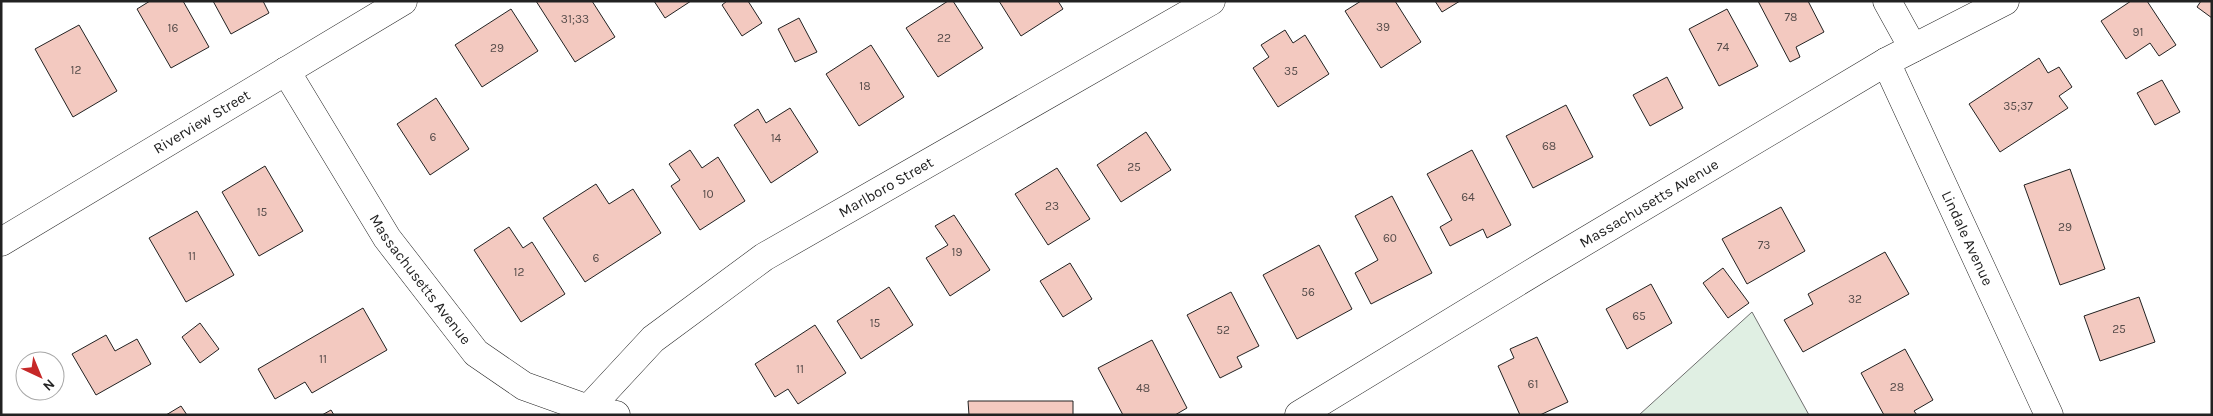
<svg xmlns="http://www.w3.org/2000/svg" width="2213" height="416" font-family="Karla,sans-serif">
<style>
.green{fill:#e0efe3;stroke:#6f6f6f}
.building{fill:#f3c9c0;stroke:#222}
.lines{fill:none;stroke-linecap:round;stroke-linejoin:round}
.minor-casing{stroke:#222;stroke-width:29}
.minor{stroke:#fff;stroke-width:28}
.labels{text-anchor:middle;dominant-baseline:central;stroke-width:4;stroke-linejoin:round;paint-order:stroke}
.number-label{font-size:12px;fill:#564c4a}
.street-label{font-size:15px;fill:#222;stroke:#fff}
</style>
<rect width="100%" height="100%" fill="#fff"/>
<!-- green -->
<polygon class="green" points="1752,312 1809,415 1639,415"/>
<!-- building -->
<g class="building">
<polygon points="150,1 183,1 209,47 171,68 137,9"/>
<polygon points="213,1 263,1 269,13 231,34"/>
<polygon points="536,1 592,1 615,37 575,62"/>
<polygon points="654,1 691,1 665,18"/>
<polygon points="727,1 748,1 762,23 742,36 722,5"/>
<polygon points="948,1 953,1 983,48 938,77 906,28"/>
<polygon points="999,1 1058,1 1063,9 1021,36"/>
<polygon points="1361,1 1395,1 1421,42 1381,68 1345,11"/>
<polygon points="1435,1 1460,1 1442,12"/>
<polygon points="1758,1 1808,1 1824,32 1796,47 1800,57 1790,62"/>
<polygon points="2131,1 2147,1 2176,45 2159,56 2150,43 2126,59 2101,21"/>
<polygon points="2201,1 2212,1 2212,18 2197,7"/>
<polygon points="511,9 538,51 482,87 455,45"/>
<polygon points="1727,9 1758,66 1719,86 1689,29"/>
<polygon points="799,18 817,52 795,62 778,29"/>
<polygon points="79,25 117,91 73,117 35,49"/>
<polygon points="1285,30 1293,43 1305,35 1329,74 1278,107 1253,68 1269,57 1261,45"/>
<polygon points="871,45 904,97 859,126 826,74"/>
<polygon points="2039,58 2048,73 2059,67 2072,87 2059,96 2068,108 2000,152 1969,104"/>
<polygon points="1667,77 1683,108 1650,126 1633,95"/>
<polygon points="2162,80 2180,112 2155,125 2137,93"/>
<polygon points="436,98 469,149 430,175 397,124"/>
<polygon points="1566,105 1593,157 1533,188 1506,136"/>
<polygon points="790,108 818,152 771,183 734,125 758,109 766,123"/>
<polygon points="1146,132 1171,170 1121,202 1097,165"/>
<polygon points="690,150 702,168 718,157 745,201 700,230 671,186 680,180 669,164"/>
<polygon points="1472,150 1511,225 1487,238 1483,229 1450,246 1440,227 1452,220 1427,174"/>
<polygon points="265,166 303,231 259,256 222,192"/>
<polygon points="1057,168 1090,219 1048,245 1015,194"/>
<polygon points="2070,169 2105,269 2060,285 2024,185"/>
<polygon points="596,184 609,204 633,189 661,233 585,282 543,218"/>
<polygon points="1392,196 1432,273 1371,304 1355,273 1378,260 1355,216"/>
<polygon points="1781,207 1805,251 1747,284 1722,239"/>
<polygon points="197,211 234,275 186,302 149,238"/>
<polygon points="954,215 990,270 950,296 926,258 948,245 935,226"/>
<polygon points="509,227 523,248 532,242 565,294 521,322 474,250"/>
<polygon points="1319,245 1352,309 1297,339 1263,275"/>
<polygon points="1885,252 1909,294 1803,352 1784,320 1813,304 1808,294"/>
<polygon points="1070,263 1092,299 1063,317 1040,281"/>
<polygon points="1723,268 1749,303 1728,318 1703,283"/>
<polygon points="1651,284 1672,323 1627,349 1606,309"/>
<polygon points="889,287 913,325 861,359 837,321"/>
<polygon points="1231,292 1259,346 1237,357 1242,367 1220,378 1187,315"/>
<polygon points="2139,297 2155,342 2100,361 2084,316"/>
<polygon points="363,308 387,350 312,393 305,382 275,399 258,369"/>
<polygon points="200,323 219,349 200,363 182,337"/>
<polygon points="815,325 846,373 798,404 788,389 775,397 755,364"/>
<polygon points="106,335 115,351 137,339 151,364 96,395 72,354"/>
<polygon points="1537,337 1568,402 1540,415 1520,415 1498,366 1514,358 1510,349"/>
<polygon points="1152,340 1187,408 1175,415 1123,415 1098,368"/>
<polygon points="1905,349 1933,400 1914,411 1917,415 1884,415 1861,373"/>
<polygon points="968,401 1073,401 1073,415 969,415"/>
<polygon points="181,406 187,415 166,415"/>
<polygon points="331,410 334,415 322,415"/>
</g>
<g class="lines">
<defs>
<g id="minor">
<polyline points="1887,1 1913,48"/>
<path id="s1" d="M1886,62L2049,415"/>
<path id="s2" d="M286,71L387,238L476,353L524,386L588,409L616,415"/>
<path id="s3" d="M1,242L403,1"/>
<path id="s4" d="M588,409L653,339L764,257L1211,1"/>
<path id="s5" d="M1299,415L1542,267L1886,62L2005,1"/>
</g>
</defs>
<!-- minor casing -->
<use href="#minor" class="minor-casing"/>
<!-- minor -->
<use href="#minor" class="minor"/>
</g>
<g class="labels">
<!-- number labels -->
<g class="number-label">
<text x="1791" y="17">78</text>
<text x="575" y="19">31;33</text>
<text x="1383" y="27">39</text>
<text x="173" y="28">16</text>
<text x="2138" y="32">91</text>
<text x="944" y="38">22</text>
<text x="1723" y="47">74</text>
<text x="497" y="48">29</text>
<text x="76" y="70">12</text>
<text x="1291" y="71">35</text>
<text x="865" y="86">18</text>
<text x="2018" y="106">35;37</text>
<text x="433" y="137">6</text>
<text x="776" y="138">14</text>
<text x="1549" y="146">68</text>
<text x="1134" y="167">25</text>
<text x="708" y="194">10</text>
<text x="1468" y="197">64</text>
<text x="1052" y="206">23</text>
<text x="262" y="212">15</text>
<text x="2065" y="227">29</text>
<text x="1390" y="238">60</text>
<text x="1764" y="245">73</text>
<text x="957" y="252">19</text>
<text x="192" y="256">11</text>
<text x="596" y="258">6</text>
<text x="519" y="272">12</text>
<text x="1308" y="292">56</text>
<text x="1855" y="299">32</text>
<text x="1639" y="316">65</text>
<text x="875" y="323">15</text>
<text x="2119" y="329">25</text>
<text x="1223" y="330">52</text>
<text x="323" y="359">11</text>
<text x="800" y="369">11</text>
<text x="1533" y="384">61</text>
<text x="1897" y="387">28</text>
<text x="1143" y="388">48</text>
</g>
<!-- street labels -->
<g class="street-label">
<text stroke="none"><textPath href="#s3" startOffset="234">Riverview Street</textPath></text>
<text stroke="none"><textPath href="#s4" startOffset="374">Marlboro Street</textPath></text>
<text stroke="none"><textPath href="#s5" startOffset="409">Massachusetts Avenue</textPath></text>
<text stroke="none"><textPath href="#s1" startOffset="194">Lindale Avenue</textPath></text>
<text stroke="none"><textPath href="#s2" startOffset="248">Massachusetts Avenue</textPath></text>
</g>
</g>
<!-- border -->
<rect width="2213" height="416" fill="none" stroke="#222222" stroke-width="5"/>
<!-- north arrow -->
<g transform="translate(40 376) rotate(136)"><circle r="24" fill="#ffffff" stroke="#a7a7a7"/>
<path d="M0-4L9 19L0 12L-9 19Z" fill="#c62828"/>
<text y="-8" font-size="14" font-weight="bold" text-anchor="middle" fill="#222222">N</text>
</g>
</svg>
